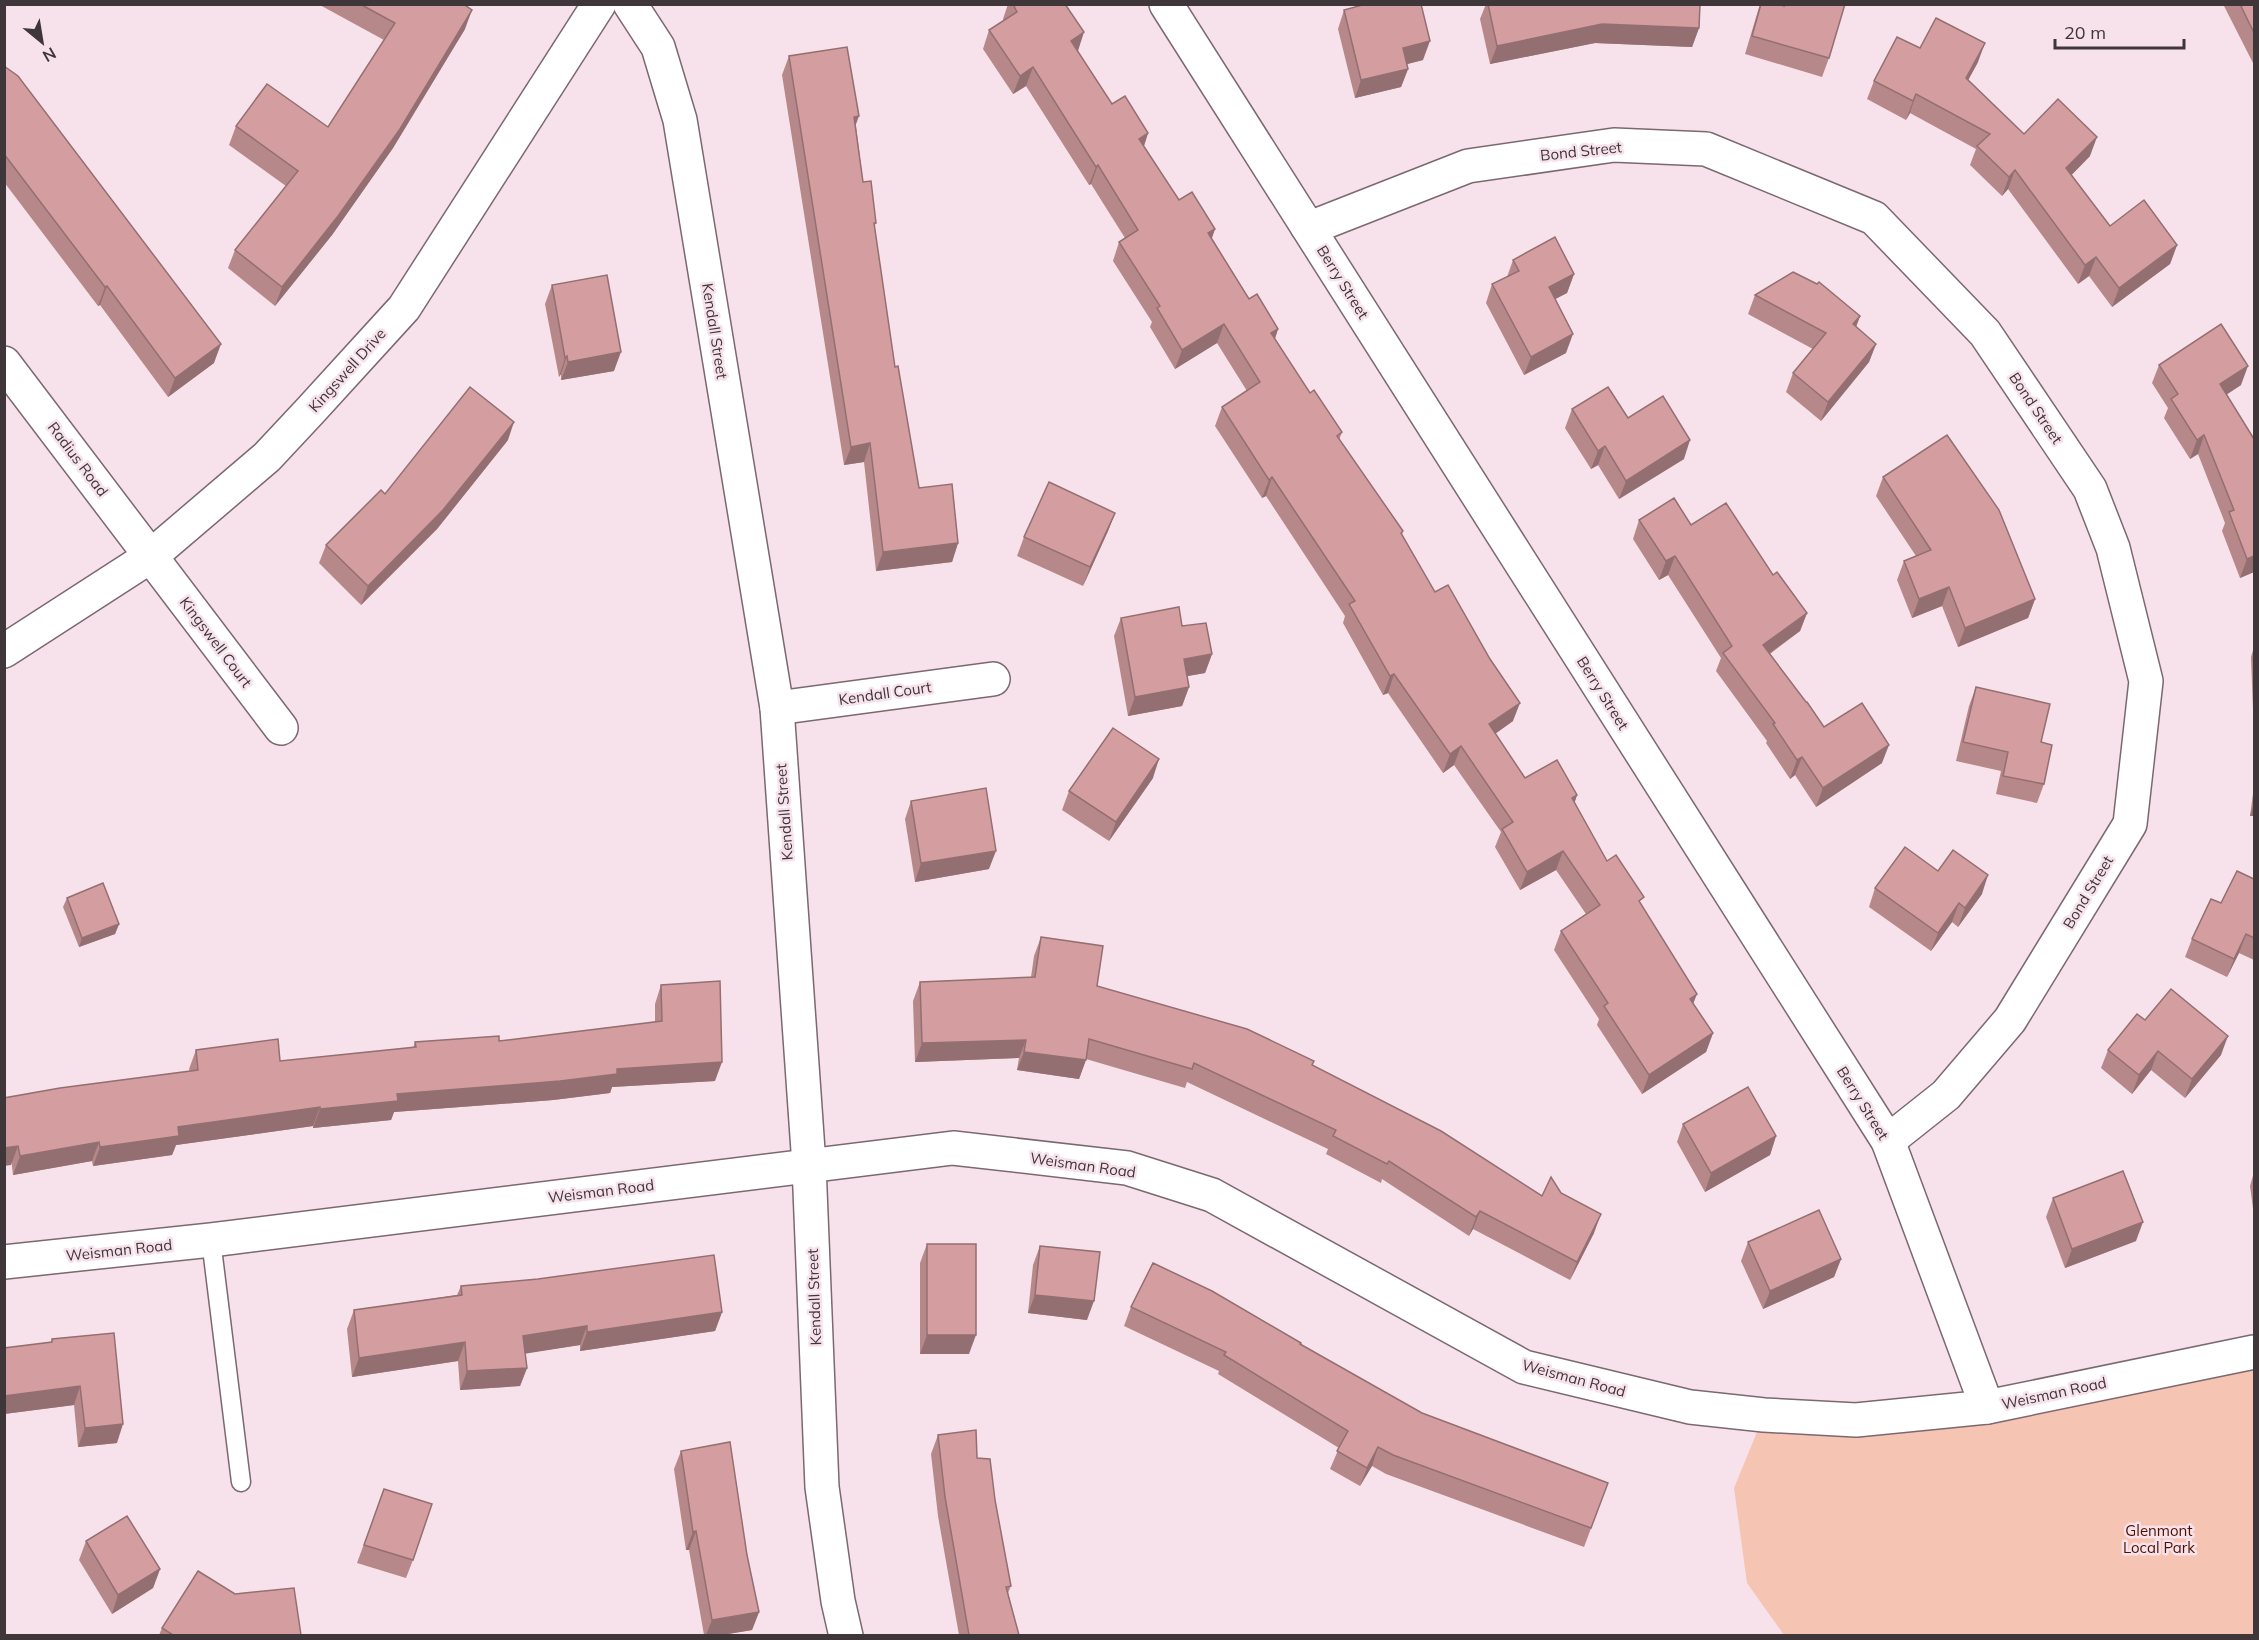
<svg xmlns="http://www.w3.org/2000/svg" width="2259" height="1640" font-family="Mulish,sans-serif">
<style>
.green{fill:#f6c4b3}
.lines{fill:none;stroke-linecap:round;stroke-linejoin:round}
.lane-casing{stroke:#7b6870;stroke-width:21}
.street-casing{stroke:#7b6870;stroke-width:36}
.lane{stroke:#fff;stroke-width:18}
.street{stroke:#fff;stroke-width:33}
.wall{fill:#b6888a}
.shaded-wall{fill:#946f71}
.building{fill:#d49ea1;stroke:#946f71;stroke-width:1.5}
.labels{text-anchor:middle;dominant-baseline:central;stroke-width:5;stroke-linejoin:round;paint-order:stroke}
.street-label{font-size:15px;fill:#3e3639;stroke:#f7e2eb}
.park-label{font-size:15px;fill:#4d1100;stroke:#f7e2eb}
</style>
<rect width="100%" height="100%" fill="#f7e2eb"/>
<!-- green -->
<polygon class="green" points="2254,1352 2254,1635 1784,1635 1747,1583 1734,1488 1764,1415 1856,1420"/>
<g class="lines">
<defs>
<polyline id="lane" points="211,1240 241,1482"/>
<g id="street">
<polyline points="630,4 658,47 680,120 777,708 809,1165 822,1487 838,1601 846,1636"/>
<polyline points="1166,4 1888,1141 1987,1407"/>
<polyline points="1307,226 1315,226 1468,166 1614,145 1706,149 1874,218 1985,333 2090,489 2113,548 2146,681 2130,824 2010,1020 1946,1095 1888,1141"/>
<polyline points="4,363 281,728"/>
<polyline points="4,651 151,556 267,457 310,411 404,308 599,4"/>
<polyline points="777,708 993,679"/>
<polyline points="4,1262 211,1240 953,1148 1127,1168 1212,1195 1524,1367 1690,1407 1764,1415 1856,1420 1987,1407 2254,1352"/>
</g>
</defs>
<!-- lane casing -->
<use href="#lane" class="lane-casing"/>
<!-- street casing -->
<use href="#street" class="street-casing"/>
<!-- lane -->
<use href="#lane" class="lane"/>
<!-- street -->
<use href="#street" class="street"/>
</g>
<!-- wall -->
<g class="wall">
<polygon points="318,4 463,4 465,29 393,148 332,235 275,306 228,268 235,250 286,186 229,145 236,126 328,127 384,40"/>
<polygon points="1008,4 1065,4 1077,51 1112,104 1148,133 1144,146 1179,200 1215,229 1212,238 1249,299 1278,329 1275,339 1310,393 1342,432 1339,440 1403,531 1402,535 1435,592 1513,721 1495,734 1525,778 1577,795 1574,803 1607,861 1641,904 1693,1004 1713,1033 1706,1052 1642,1094 1597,1025 1599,1019 1554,950 1561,931 1586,914 1556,870 1520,890 1495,847 1501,832 1454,765 1443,773 1388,693 1383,695 1343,623 1345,616 1266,496 1262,498 1215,426 1222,407 1247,391 1217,343 1175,369 1150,327 1152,322 1113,261 1119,242 1125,238 1091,184 1089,185 1026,86 1013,94 983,49 989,30 1004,21 1003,19"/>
<polygon points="1486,4 1700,4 1699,28 1692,47 1595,43 1490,64 1480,19"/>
<polygon points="1760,4 1783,6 1783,4 1845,4 1829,58 1822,77 1745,54"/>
<polygon points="2223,4 2254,4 2254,64 2253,63"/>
<polygon points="1344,10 1423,60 1407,64 1408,69 1401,87 1355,98 1338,29"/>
<polygon points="1920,48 1978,62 1968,80 2024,134 2090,156 2071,175 2110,226 2177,245 2170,264 2112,307 2089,276 2078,284 2008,189 2002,196 1970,165 1976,149 1910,113 1906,120 1867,99 1874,81"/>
<polygon points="789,56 856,126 863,182 876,223 874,227 895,367 919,488 958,543 952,562 876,571 864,462 844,465 782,75"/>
<polygon points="4,66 214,363 168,397 100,305 98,306 4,182"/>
<polygon points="1513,260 1574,274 1567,293 1555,299 1566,353 1524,375 1486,303 1492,284 1507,277"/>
<polygon points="552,285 614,371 561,380 561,374 559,377 545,304"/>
<polygon points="1755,295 1860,316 1856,327 1876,344 1869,362 1821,421 1786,392 1793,373 1813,349 1748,314"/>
<polygon points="2159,365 2241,385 2226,395 2254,572 2240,578 2222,531 2225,523 2198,454 2190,459 2164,418 2168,408 2152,383"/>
<polygon points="1572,409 1628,418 1684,459 1619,499 1598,465 1591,469 1565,428"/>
<polygon points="508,440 437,529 361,605 319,563 326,545 385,494"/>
<polygon points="1883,477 2035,599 2028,618 1958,647 1942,606 1912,618 1897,580 1904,561 1916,556 1876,496"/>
<polygon points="1115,513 1108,531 1083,586 1017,556 1024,537"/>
<polygon points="1639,520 1691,525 1773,575 1807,613 1800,631 1770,654 1824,727 1882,763 1816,807 1795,775 1790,779 1766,743 1767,741 1716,671 1721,658 1668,575 1659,580 1633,539"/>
<polygon points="1121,618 1182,626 1212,654 1205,673 1187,676 1189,687 1182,706 1128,716 1114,636"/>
<polygon points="2254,647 2254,710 2253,710 2251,657"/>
<polygon points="1976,687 2044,784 2037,803 1996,794 2001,771 1956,761 1969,706"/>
<polygon points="1153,778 1109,841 1062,810 1069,791"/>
<polygon points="2254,786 2254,816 2250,816"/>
<polygon points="911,801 989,869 915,882 905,819"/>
<polygon points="1938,871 1982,894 1958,927 1952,922 1931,951 1869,907 1875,888"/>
<polygon points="2254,879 2254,960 2239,953 2227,977 2185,957 2192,939 2221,903"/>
<polygon points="67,898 119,924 115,934 79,947 63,907"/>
<polygon points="1041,937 1097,986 1313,1065 1542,1196 1561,1193 1594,1233 1570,1280 1473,1229 1469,1236 1382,1179 1381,1183 1326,1154 1328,1149 1187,1082 1185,1088 1086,1059 1079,1079 1017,1070 1019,1058 915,1062 913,1001 920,982 1031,977 1034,956"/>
<polygon points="661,985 715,1081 612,1087 610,1093 553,1100 394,1112 391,1120 313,1128 313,1126 176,1145 172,1155 93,1166 92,1161 13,1175 4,1098 190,1071 189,1069 196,1050 280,1061 413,1048 415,1042 499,1041 655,1022 655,1004"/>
<polygon points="2145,1020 2221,1055 2185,1098 2151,1070 2132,1094 2101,1068 2108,1050"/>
<polygon points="1683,1124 1776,1136 1770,1155 1705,1192 1677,1142"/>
<polygon points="2254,1172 2254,1216 2250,1186"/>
<polygon points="2053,1198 2136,1241 2065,1268 2046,1217"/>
<polygon points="1748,1242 1841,1259 1834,1277 1763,1309 1741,1261"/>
<polygon points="927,1244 969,1354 920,1354 920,1263"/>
<polygon points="1040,1246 1087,1320 1028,1313 1033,1265"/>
<polygon points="461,1286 722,1312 715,1331 580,1351 580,1345 525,1353 527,1368 520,1386 460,1390 458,1361 352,1377 347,1329 354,1310 457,1295"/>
<polygon points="1131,1307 1300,1344 1422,1413 1608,1483 1584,1547 1386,1474 1372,1466 1360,1486 1330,1469 1339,1448 1218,1374 1219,1371 1124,1326"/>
<polygon points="52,1339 117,1443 78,1447 74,1405 4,1414 4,1348 51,1342"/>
<polygon points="938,1435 977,1458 995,1500 1011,1586 1008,1593 1019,1635 959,1635 938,1516 931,1454"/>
<polygon points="681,1451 759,1612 752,1630 722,1635 704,1635 689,1550 686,1550 674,1469"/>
<polygon points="384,1489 413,1560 406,1578 357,1563"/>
<polygon points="86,1541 160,1569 153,1588 112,1614 79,1560"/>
<polygon points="162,1628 301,1635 159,1635"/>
</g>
<!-- shaded-wall -->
<g class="shaded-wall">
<polygon points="472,10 465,29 393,148 332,235 275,306 282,287"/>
<polygon points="1602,24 1699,28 1692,47 1595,43 1490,64 1497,46"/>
<polygon points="1084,32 1078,51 1071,41"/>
<polygon points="1430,41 1423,60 1396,67 1403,48"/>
<polygon points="1985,43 1978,62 1959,97 1966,78"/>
<polygon points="1033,67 1026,86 1013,94 1020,76"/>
<polygon points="1408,69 1401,87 1355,98 1361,80"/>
<polygon points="1916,94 1910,113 1906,120 1913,101"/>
<polygon points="859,116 852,135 854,117"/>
<polygon points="1148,133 1142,152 1139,139"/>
<polygon points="2097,137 2090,156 2060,187 2066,168"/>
<polygon points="1098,165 1091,184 1089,185 1096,167"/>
<polygon points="2015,170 2008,189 2002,196 2009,177"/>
<polygon points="1215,229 1208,248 1208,233"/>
<polygon points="2177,245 2170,264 2112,307 2119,288"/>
<polygon points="2096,257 2089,276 2078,284 2085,265"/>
<polygon points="1574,274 1567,293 1542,306 1549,287"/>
<polygon points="107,286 100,305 98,306 105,287"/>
<polygon points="1860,316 1853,335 1853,324"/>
<polygon points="1224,324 1217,343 1175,369 1182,350"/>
<polygon points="1278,329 1272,347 1271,333"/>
<polygon points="1573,334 1566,353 1524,375 1531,357"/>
<polygon points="221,344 214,363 168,397 175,378"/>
<polygon points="1876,344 1869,362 1821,421 1828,402"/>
<polygon points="621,352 614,371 561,380 568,362"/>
<polygon points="567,356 561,374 559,377 565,358"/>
<polygon points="2248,366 2241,385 2213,403 2220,384"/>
<polygon points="514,422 508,440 437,529 361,605 368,586"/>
<polygon points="2204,435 2198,454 2190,459 2197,440"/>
<polygon points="1690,440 1684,459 1619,499 1626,481"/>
<polygon points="870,443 864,462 844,465 851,447"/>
<polygon points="1605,446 1598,465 1591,469 1598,451"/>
<polygon points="1272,477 1266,496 1262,498 1269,480"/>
<polygon points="1115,513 1108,531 1083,586 1090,567"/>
<polygon points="958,543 952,562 876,571 883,552"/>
<polygon points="1675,556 1668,575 1659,580 1666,561"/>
<polygon points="2254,556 2254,572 2240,578 2247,559"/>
<polygon points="1949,587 1942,606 1912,618 1919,599"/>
<polygon points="2035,599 2028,618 1958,647 1965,628"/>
<polygon points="1807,613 1800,631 1756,663 1763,645"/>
<polygon points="1212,654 1205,673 1177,678 1184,659"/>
<polygon points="1394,674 1388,693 1383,695 1390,676"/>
<polygon points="1189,687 1182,706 1128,716 1135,697"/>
<polygon points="1520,703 1513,721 1482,743 1489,724"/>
<polygon points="1889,745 1882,763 1816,807 1823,788"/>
<polygon points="1461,746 1454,765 1443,773 1450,754"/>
<polygon points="1802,757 1795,775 1790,779 1797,760"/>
<polygon points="1159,759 1153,778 1109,841 1116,822"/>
<polygon points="1577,795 1571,814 1572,798"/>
<polygon points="2254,804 2254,816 2250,816"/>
<polygon points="996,851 989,869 915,882 921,863"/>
<polygon points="1563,851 1556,870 1520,890 1527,872"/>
<polygon points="1988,875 1982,894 1958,927 1965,908"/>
<polygon points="1959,903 1952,922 1931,951 1938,933"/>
<polygon points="119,924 115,934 79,947 82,938"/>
<polygon points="2246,934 2239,953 2227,977 2234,959"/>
<polygon points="1697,994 1690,1012 1690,999"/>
<polygon points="1713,1033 1706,1052 1642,1094 1649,1075"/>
<polygon points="2228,1036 2221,1055 2185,1098 2192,1079"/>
<polygon points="1026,1040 1019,1058 915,1062 922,1043"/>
<polygon points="2158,1051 2151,1070 2132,1094 2139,1075"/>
<polygon points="1024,1052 1086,1060 1079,1079 1017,1070"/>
<polygon points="722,1062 715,1081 612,1087 610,1093 553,1100 394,1112 391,1120 313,1128 320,1109 397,1094 617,1069"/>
<polygon points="320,1107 313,1126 176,1145 172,1155 93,1166 100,1147 178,1127"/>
<polygon points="1776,1136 1770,1155 1705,1192 1711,1173"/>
<polygon points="99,1142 92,1161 13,1175 20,1156"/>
<polygon points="18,1146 11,1165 4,1166 4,1148"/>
<polygon points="1480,1211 1473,1229 1469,1236 1476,1217"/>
<polygon points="1601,1214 1594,1233 1570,1280 1577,1262"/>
<polygon points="2143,1222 2136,1241 2065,1268 2072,1249"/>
<polygon points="1841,1259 1834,1277 1763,1309 1770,1291"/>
<polygon points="1035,1295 1094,1301 1087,1320 1028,1313"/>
<polygon points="722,1312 715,1331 580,1351 587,1332"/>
<polygon points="587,1326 580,1345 517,1355 523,1336"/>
<polygon points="927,1335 976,1335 969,1354 920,1354"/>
<polygon points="465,1342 458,1361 352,1377 359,1358"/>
<polygon points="527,1368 520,1386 460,1390 467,1371"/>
<polygon points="80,1386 74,1405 4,1414 4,1396"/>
<polygon points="123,1424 117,1443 78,1447 85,1428"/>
<polygon points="1378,1447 1372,1466 1360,1486 1367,1468"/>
<polygon points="696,1531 689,1550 686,1550 693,1532"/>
<polygon points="160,1569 153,1588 112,1614 118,1595"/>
<polygon points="759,1612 752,1630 722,1635 706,1635 712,1620"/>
</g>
<!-- building -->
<g class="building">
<polygon points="360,4 463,4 472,10 400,129 338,216 282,287 235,250 298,171 236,126 267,84 328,127 395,23"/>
<polygon points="1013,4 1065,4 1084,32 1071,41 1112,104 1125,96 1148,133 1139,139 1179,200 1192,192 1215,229 1208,233 1249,299 1257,294 1278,329 1271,333 1310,393 1314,390 1342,432 1337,436 1403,531 1401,533 1435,592 1448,585 1490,659 1520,703 1489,724 1525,778 1557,760 1577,795 1572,798 1607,861 1616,855 1644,897 1639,901 1697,994 1690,999 1713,1033 1649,1075 1604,1006 1608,1003 1561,931 1600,905 1563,851 1527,872 1502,829 1513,822 1461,746 1450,754 1394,674 1390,676 1349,604 1355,601 1272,477 1269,480 1222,407 1260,382 1224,324 1182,350 1157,308 1160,306 1119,242 1138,230 1098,165 1096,167 1033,67 1020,76 989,30 1017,12"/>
<polygon points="1366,4 1421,4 1430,41 1403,48 1408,69 1361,80 1344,10"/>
<polygon points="1488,4 1700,4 1699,28 1602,24 1497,46"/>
<polygon points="1761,4 1778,4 1784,6 1784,4 1845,4 1829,58 1752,36"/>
<polygon points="2240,4 2254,4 2254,33"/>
<polygon points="1936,18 1985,43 1966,78 2024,134 2058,99 2097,137 2066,168 2110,226 2144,200 2177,245 2119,288 2096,257 2085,265 2015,170 2009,177 1977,146 1990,134 1916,94 1913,101 1874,81 1897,37 1920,48"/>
<polygon points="847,47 859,116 854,117 863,182 871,181 876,223 874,223 895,367 898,366 919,488 952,484 958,543 883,552 870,443 851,447 789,56"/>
<polygon points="4,66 18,76 221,344 175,378 107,286 105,287 4,154"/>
<polygon points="1555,237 1574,274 1549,287 1573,334 1531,357 1492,284 1519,271 1513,260"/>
<polygon points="1793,272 1817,284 1819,282 1860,316 1853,324 1876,344 1828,402 1793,373 1826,333 1755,295"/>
<polygon points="607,275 621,352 568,362 567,356 565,358 552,285"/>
<polygon points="2221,324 2248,366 2220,384 2254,439 2254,556 2247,559 2229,512 2234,510 2204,435 2197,440 2171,399 2178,394 2159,365"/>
<polygon points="470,387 514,422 443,510 368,586 326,545 381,490 385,494"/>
<polygon points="1608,387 1628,418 1663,396 1690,440 1626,481 1605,446 1598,451 1572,409"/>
<polygon points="1947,435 1999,510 2035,599 1965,628 1949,587 1919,599 1904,561 1931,550 1883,477"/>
<polygon points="1049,482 1115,513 1090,567 1024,537"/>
<polygon points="1674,498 1691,525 1726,503 1773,575 1777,572 1807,613 1763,645 1806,702 1807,702 1824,727 1862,703 1889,745 1823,788 1802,757 1797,760 1773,724 1775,723 1723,653 1732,646 1675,556 1666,561 1639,520"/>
<polygon points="1179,607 1182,626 1206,623 1212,654 1184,659 1189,687 1135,697 1121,618"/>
<polygon points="1976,687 2050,704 2041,742 2052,745 2044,784 2003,776 2008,752 1963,742"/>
<polygon points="1113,728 1159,759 1116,822 1069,791"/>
<polygon points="986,788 996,851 921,863 911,801"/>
<polygon points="1905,847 1938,871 1953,850 1988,875 1965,908 1959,903 1938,933 1875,888"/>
<polygon points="2237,871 2254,879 2254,938 2246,934 2234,959 2192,939 2211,899 2221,903"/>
<polygon points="103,883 119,924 82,938 67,898"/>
<polygon points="1041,937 1103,946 1097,986 1247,1029 1314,1061 1312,1065 1441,1131 1542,1196 1551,1177 1561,1193 1601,1214 1577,1262 1480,1211 1476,1217 1389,1161 1387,1164 1333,1136 1336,1130 1194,1063 1192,1069 1089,1039 1086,1060 1024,1052 1026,1040 922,1043 920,982 1035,977"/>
<polygon points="720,981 722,1062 617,1069 617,1074 560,1081 397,1094 398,1101 320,1109 320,1107 178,1127 179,1136 100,1147 99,1142 20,1156 18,1146 4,1148 4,1098 60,1088 198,1070 196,1050 278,1039 280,1061 416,1047 415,1042 499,1036 499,1041 662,1021 661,985"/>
<polygon points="2171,989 2228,1036 2192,1079 2158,1051 2139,1075 2108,1050 2137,1014 2145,1020"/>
<polygon points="1748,1087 1776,1136 1711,1173 1683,1124"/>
<polygon points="2123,1171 2143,1222 2072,1249 2053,1198"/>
<polygon points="1819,1210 1841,1259 1770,1291 1748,1242"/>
<rect x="927" y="1244" width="49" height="91"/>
<polygon points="1040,1246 1100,1252 1094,1301 1035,1295"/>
<polygon points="714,1255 722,1312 587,1332 587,1326 523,1336 527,1368 467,1371 465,1342 359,1358 354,1310 462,1295 461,1286 538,1279"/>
<polygon points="1153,1263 1212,1291 1301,1343 1300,1344 1422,1413 1608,1483 1591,1528 1393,1455 1378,1447 1367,1468 1337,1451 1348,1431 1224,1355 1226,1352 1131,1307"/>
<polygon points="114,1333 123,1424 85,1428 80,1386 4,1396 4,1348 52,1342 52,1339"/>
<polygon points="976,1430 977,1458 990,1459 995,1500 1011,1586 1006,1587 1019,1635 969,1635 945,1497 938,1435"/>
<polygon points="730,1442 747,1555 759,1612 712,1620 696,1531 693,1532 681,1451"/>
<polygon points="384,1489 432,1504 413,1560 364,1545"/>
<polygon points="127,1516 160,1569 118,1595 86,1541"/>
<polygon points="198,1571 235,1594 294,1588 301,1635 173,1635 162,1628"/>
</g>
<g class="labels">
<!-- street labels -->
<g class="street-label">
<text transform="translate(1581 151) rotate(-6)">Bond Street</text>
<text transform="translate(1343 282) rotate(58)">Berry Street</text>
<text transform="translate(715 331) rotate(81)">Kendall Street</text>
<text transform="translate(347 370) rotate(-48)">Kingswell Drive</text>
<text transform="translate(2036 408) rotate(56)">Bond Street</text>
<text transform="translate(78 459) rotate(53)">Radius Road</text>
<text transform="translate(216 642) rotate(53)">Kingswell Court</text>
<text transform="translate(885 693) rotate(-8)">Kendall Court</text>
<text transform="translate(1603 693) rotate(58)">Berry Street</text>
<text transform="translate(784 812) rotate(-94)">Kendall Street</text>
<text transform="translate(2088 892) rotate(-59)">Bond Street</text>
<text transform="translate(1863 1103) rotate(58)">Berry Street</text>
<text transform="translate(1083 1165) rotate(8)">Weisman Road</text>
<text transform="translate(601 1191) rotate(-7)">Weisman Road</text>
<text transform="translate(119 1250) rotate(-6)">Weisman Road</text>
<text transform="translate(814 1297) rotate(-92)">Kendall Street</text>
<text transform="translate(1574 1378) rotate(15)">Weisman Road</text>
<text transform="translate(2054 1393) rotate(-12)">Weisman Road</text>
</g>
<!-- park labels -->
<g class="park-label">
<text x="2159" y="1530">Glenmont<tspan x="2159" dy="17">Local Park</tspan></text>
</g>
</g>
<!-- border -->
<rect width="2259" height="1640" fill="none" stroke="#3e3639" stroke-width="12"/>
<!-- north arrow -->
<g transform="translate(42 42) rotate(150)" stroke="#f7e2eb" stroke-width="4.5" paint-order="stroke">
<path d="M0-4.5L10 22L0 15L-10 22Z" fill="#3e3639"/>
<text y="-9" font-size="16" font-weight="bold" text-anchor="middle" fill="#3e3639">N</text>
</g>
<!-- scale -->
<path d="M2055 39v9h129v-9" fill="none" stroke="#3e3639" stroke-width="3"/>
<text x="2064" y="39" font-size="18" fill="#3e3639" stroke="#f7e2eb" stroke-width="4.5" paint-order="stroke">20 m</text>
</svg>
